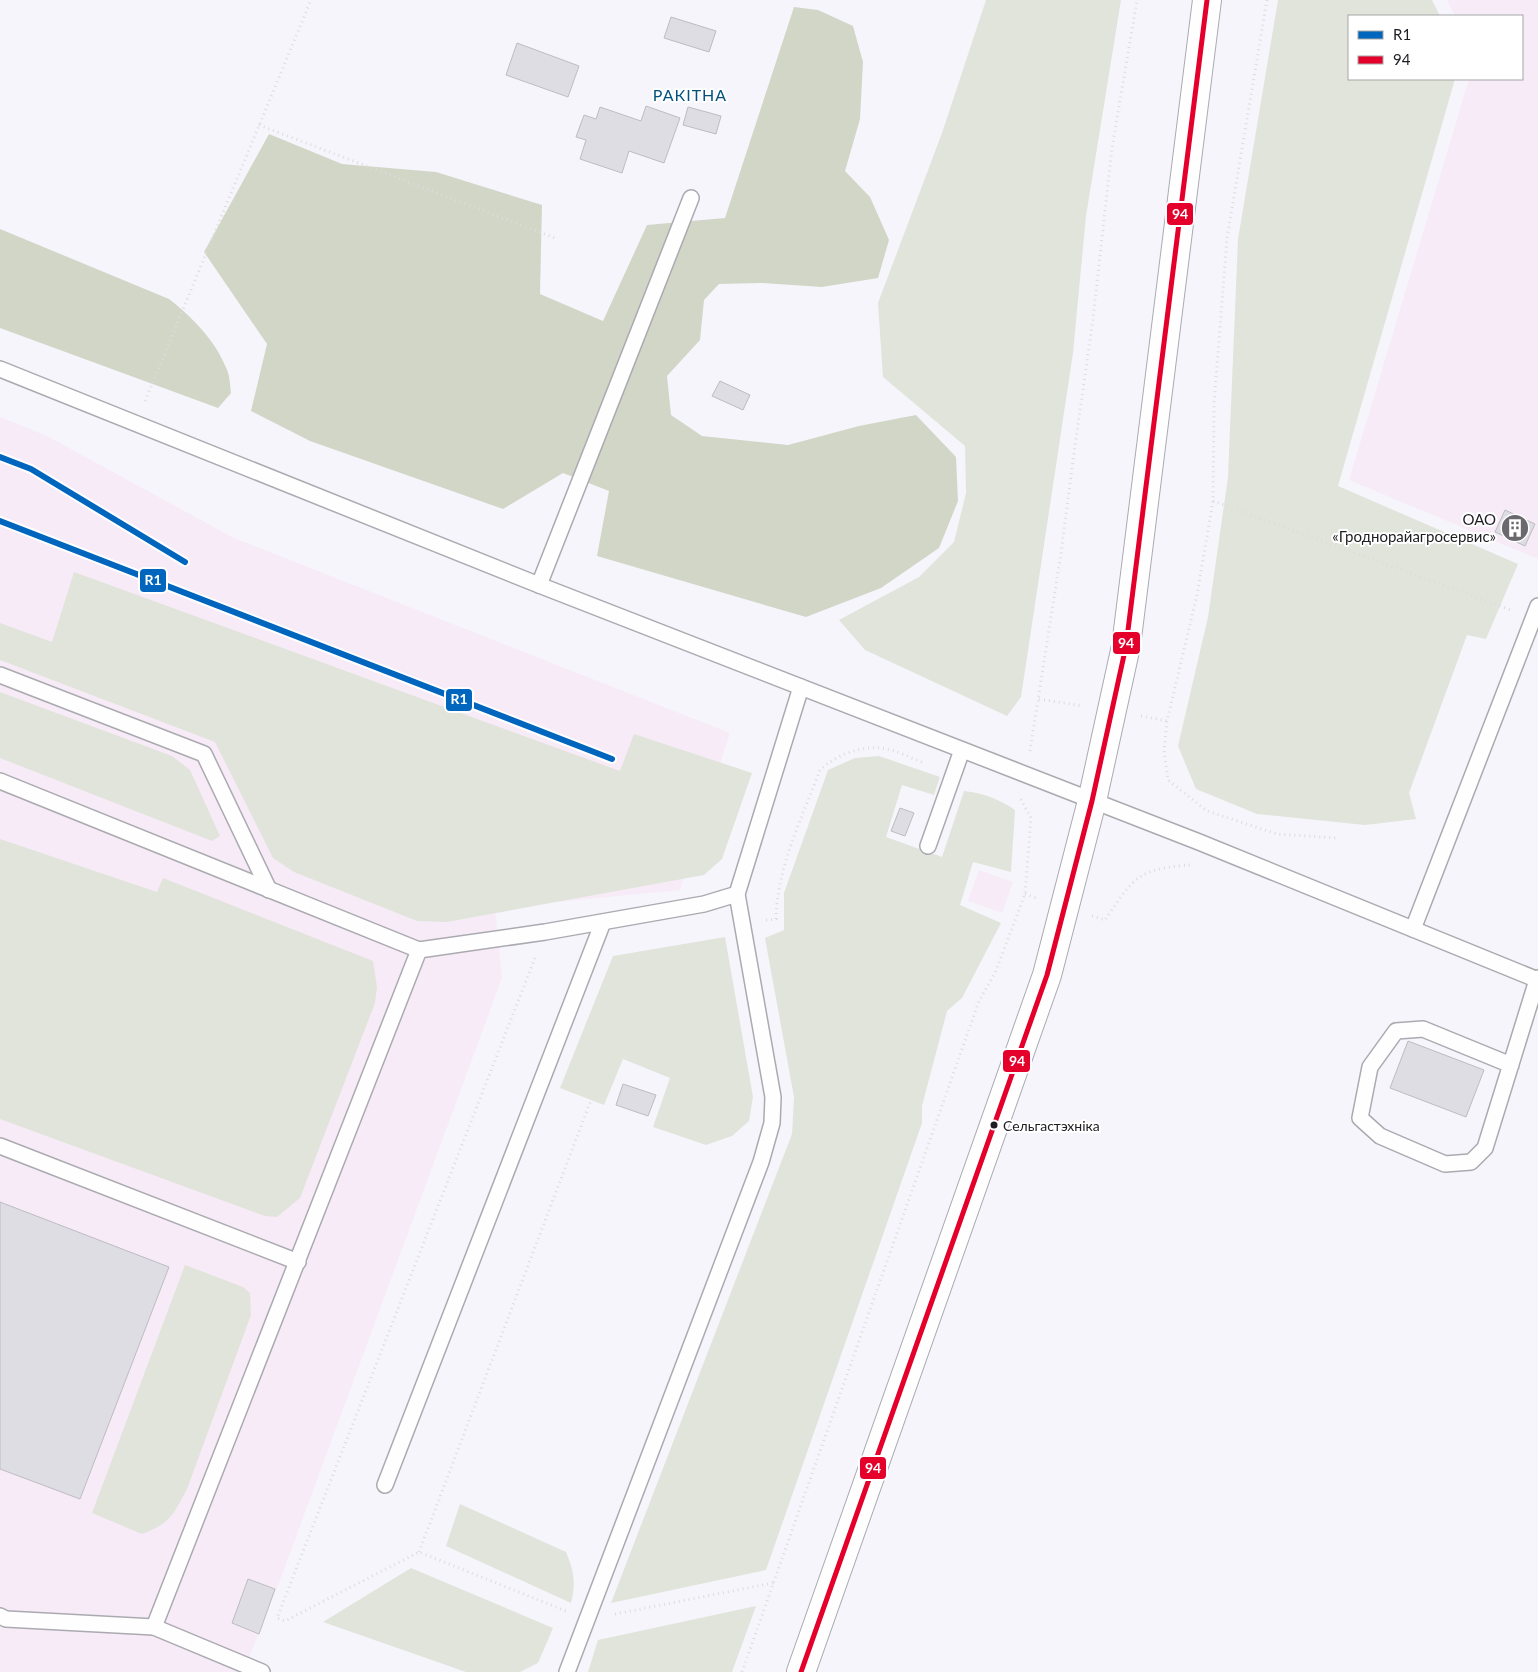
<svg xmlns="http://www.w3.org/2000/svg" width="1538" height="1672" font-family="Lato,sans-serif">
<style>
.industrial{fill:#f7ebf7}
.green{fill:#e1e4da}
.forest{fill:#d2d6c7}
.building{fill:#dedde3;stroke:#bdbcc2}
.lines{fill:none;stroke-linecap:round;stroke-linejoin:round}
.lane-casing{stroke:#abaab0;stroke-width:18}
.secondary-casing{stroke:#abaab0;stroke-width:30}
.path{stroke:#dcdcdd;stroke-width:3;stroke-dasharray:1 4;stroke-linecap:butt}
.lane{stroke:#fefeff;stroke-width:15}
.secondary{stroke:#fefeff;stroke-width:28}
.bus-1-casing{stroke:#fff;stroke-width:9}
.bus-1{stroke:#e4002b;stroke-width:5}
.rail-1-casing{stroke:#fff;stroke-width:10}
.rail-1{stroke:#0065bd;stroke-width:6}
.bus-dot{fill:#1d1d22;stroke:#fff;stroke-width:2}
.labels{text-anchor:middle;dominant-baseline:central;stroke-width:4;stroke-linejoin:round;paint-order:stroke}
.bus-label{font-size:14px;fill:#1d1d22;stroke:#fff;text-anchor:start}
.poi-label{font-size:15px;fill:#1d1d22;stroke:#fff;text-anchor:end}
.neighbourhood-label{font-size:16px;letter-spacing:1px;fill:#03517e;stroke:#fff}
.line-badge{stroke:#fff;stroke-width:2}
.badge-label{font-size:14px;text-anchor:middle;font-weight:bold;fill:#fff}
</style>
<rect width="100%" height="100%" fill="#f6f5fc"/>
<!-- industrial -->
<g class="industrial">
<polygon points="1447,0 1538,0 1538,559 1349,480 1469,79 1522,79 1522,16 1455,16"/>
<polygon points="0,417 47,436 234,538 730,733 680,890 495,908 502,978 279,1583 243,1672 0,1672"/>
<polygon points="979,870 1013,882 1002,913 968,901"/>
</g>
<!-- green -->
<g class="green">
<polygon points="986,0 1121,0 1086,216 1073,353 1021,697 1007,716 865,650 839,620 919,577 954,542 966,493 965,446 883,377 878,303 942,133"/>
<polygon points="1278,0 1432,0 1440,16 1349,16 1349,79 1455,79 1338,486 1518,564 1486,639 1467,635 1409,793 1416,819 1365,825 1257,814 1196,789 1178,746 1208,617 1228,477 1238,239"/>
<polygon points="74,572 620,771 634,734 752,773 722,859 704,875 447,922 417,921 294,872 273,858 215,742 0,660 0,623 52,642"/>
<polygon points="0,692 172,756 190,770 220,836 212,841 0,758"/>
<path d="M879,756L940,777L934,795L902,785L886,837L942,857L964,791C983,793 999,799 1015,810L1011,872L973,862L960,905L1001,923L962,998L947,1011L922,1106V1123L766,1570L611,1603L792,1134L794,1097L765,938L784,930V893L828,770L855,758Z"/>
<polygon points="0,839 157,892 163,878 373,961 377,987 375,1003 300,1198 277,1217 265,1216 0,1119"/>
<polygon points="725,937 753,1097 749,1121 732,1136 706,1145 653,1127 670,1078 623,1059 604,1105 560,1088 613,956"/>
<path d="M185,1265L243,1287L250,1293L251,1315L187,1489C173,1515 171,1523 142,1534L92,1513Z"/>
<path d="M460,1504L566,1552C574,1571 576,1583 571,1603L446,1546Z"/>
<polygon points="411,1568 553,1628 538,1663 520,1672 466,1672 323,1622"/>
<polygon points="756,1606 732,1672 588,1672 598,1640"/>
</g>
<!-- forest -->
<g class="forest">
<polygon points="794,7 818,10 853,26 863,62 860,119 845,171 870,197 889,240 878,278 822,287 761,283 719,284 704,300 700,340 667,376 671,415 702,436 788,445 859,426 916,415 956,457 958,501 939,548 881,588 806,617 597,556 609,491 563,473 503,509 310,441 251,411 267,344 204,252 269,134 342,164 436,172 542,205 540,294 603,321 647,225 725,218"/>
<path d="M0,229L169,299C193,318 216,341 227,370C230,377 230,386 231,393L218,408L0,328Z"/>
</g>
<!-- building -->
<g class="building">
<polygon points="671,17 716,31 709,52 664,38"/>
<polygon points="517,43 579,66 568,97 506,75"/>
<polygon points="646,106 680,118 664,163 629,151 622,173 580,159 586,140 576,137 584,115 596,119 600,107 641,121"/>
<polygon points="688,107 721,116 716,134 683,125"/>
<polygon points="720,381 750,395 743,410 712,396"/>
<polygon points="1505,510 1535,524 1525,546 1495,532"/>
<polygon points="900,808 914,813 905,836 891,831"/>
<polygon points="1408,1041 1484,1070 1466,1117 1390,1088"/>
<polygon points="623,1084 656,1095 648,1116 616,1105"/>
<polygon points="0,1202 169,1267 80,1499 0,1469"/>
<polygon points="248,1579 275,1589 259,1634 232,1623"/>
</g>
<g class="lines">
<defs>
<g id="lane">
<polyline points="0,369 539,585 1199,842 1538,980"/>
<polyline points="539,585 691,198"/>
<polyline points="0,675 204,754 269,890"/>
<polyline points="0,781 419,950"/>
<polyline points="928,846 962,750"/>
<polyline points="1413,929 1538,606"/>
<polyline points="1511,1065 1423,1029 1396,1031 1370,1067 1360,1118 1380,1136 1445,1164 1471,1162 1485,1148 1537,980 1538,978"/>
<polyline points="0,1146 298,1262"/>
<polyline points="385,1485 603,922"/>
<polyline points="0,1616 6,1619 154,1627 262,1672"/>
<polyline points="154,1627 419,950 545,932 704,904 737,894 801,687"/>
<polyline points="567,1672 761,1162 772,1123 773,1097 737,894"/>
</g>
<polyline id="secondary" points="801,1672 1047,975 1092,801 1126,646 1207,0"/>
</defs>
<!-- lane casing -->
<use href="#lane" class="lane-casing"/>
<!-- secondary casing -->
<use href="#secondary" class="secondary-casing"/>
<!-- path -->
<g class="path">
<polyline points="1267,0 1227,238 1214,404 1213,501 1197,595 1167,721 1164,751 1168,780 1207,811 1277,834 1337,838"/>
<polyline points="259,125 555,238"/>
<polyline points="145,401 311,0"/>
<polyline points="1213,501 1511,610"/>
<polyline points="1039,699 1083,706"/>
<polyline points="1141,716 1167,721"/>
<polyline points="1030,751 1061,553 1074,453 1093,319 1112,148 1137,0"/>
<polyline points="1025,894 1036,898"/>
<path d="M1092,916L1105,920C1114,907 1127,885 1140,877C1153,868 1175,866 1190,865"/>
<path d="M766,920L776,919C777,867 802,818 820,770C835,755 861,746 882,748C896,750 911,758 924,763"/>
<polyline points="535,958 277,1618 285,1621 419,1552 566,1611"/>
<polyline points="419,1552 591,1100"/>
<polyline points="615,1614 773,1583"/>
<polyline points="742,1672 979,1001 995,973 1025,894 1031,818 1020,798"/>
</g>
<!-- lane -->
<use href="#lane" class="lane"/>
<!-- secondary -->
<use href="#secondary" class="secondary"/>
<defs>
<polyline id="bus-1" points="801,1672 1047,975 1092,801 1126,646 1207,0"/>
</defs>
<!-- bus-1 casing -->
<use href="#bus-1" class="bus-1-casing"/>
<!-- bus-1 -->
<use href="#bus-1" class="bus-1"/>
<defs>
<g id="rail-1">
<polyline points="0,457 31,469 185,562"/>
<polyline points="0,521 612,759"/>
</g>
</defs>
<!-- rail-1 casing -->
<use href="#rail-1" class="rail-1-casing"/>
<!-- rail-1 -->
<use href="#rail-1" class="rail-1"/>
</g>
<!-- icons -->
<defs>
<symbol id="building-disc" viewBox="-11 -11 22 22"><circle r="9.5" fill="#69696e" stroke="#fff"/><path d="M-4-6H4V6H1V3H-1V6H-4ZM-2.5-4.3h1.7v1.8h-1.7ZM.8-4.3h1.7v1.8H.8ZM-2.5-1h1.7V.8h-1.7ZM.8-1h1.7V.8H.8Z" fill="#fff"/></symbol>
</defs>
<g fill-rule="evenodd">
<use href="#building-disc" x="1499" y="512" width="32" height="32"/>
</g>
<!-- markers -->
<circle class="bus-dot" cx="994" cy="1125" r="4.5"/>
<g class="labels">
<!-- bus labels -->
<g class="bus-label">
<text x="1003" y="1125">Сельгастэхніка</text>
</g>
<!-- poi labels -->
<g class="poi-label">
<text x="1496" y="519">ОАО<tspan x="1496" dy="17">«Гроднорайагросервис»</tspan></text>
</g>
<!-- neighbourhood labels -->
<g class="neighbourhood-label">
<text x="690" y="94">РАКІТНА</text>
</g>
</g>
<g class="line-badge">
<rect x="1166" y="202" width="28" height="24" rx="5" fill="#e4002b"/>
<rect x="139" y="568" width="28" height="25" rx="5" fill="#0065bd"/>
<rect x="1112" y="631" width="29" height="24" rx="5" fill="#e4002b"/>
<rect x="445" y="688" width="28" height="24" rx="5" fill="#0065bd"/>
<rect x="1002" y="1049" width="29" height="24" rx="5" fill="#e4002b"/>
<rect x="859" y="1456" width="28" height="24" rx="5" fill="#e4002b"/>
</g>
<g class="badge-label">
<text x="1180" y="219">94</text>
<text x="153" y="585">R1</text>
<text x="1126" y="648">94</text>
<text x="459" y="704">R1</text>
<text x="1017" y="1066">94</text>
<text x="873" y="1473">94</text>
</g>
<!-- legend -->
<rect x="1348" y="15" width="175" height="65" fill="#ffffff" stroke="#a5a5a7"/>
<rect x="1358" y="31" width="25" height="8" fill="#0065bd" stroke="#a5a5a7"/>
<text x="1393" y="40" font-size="15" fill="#1d1d22">R1</text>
<rect x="1358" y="56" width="25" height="8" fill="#e4002b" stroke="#a5a5a7"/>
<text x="1393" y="65" font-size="15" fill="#1d1d22">94</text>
</svg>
